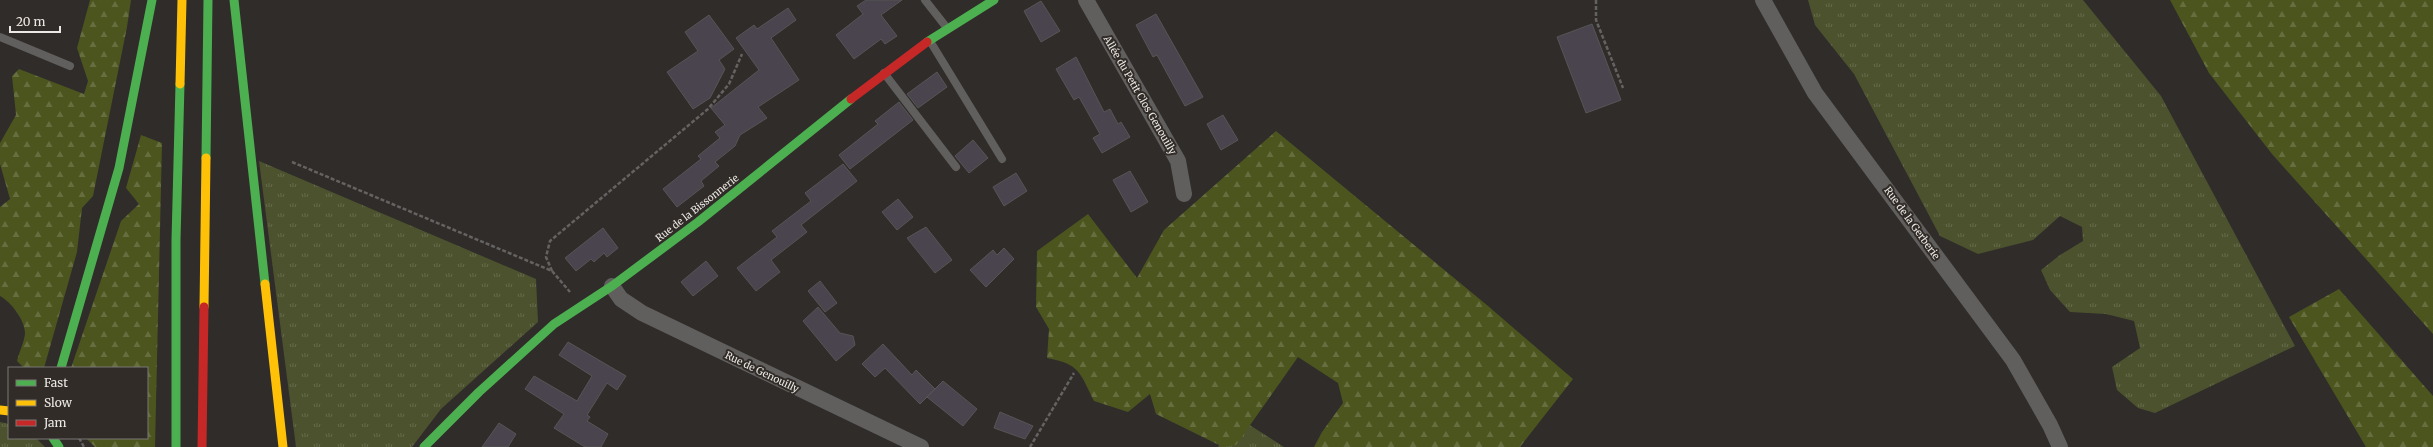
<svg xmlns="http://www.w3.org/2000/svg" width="2433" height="447" font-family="Merriweather,serif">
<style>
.grass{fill:url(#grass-tufts)}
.forest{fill:url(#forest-firs)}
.building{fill:#49444d;stroke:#575555}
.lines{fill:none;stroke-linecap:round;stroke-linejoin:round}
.path{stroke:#656362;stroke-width:2.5;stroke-dasharray:4 2;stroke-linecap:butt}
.lane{stroke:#605f5e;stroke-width:8}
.street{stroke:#605f5e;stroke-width:16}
.fast{stroke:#4caf50;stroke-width:9}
.slow{stroke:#ffc107;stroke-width:9}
.jam{stroke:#c62828;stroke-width:9}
.labels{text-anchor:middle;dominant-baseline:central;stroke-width:4;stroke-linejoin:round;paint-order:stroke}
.street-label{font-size:10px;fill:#ebe8e5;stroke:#312c28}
</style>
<defs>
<pattern id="grass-tufts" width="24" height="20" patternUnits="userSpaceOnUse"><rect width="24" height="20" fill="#4c522d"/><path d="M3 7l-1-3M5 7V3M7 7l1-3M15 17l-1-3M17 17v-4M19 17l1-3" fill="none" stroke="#666b4b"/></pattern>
<pattern id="forest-firs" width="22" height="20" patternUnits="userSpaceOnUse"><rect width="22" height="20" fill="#4c551e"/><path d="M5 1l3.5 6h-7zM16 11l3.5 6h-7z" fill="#666d3f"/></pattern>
</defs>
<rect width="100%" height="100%" fill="#2f2c2a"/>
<!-- grass -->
<g class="grass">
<polygon points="1808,0 2083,0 2161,96 2295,346 2155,413 2138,408 2117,390 2112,367 2140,348 2134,321 2106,314 2070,312 2050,290 2041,270 2060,255 2083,241 2082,227 2060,216 2033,240 1978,254 1940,236 1854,74 1815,25"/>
<polygon points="259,161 536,279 538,322 441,409 412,447 296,447"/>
<polygon points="1237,417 1284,447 1218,447"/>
<polygon points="0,422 9,424 9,438 36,438 45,447 0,447"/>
</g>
<!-- forest -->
<g class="forest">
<path d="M90,0H131L127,27L93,196L82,208L77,252L44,368H24L17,361C19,352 25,341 25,332C24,319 11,302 0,296V207L10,199L0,164V143L16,115L12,76L19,69L84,94L88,81L77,48Z"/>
<polygon points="2170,0 2433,0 2433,334 2272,154 2209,73"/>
<path d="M1276,131L1488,306L1573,379L1520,447H1314L1322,432L1343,403L1338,383L1298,357L1236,445L1223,447L1156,414L1150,394L1128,412L1094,401C1080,373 1080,364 1047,358L1049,329L1036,307L1037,251L1088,214L1137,278L1164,230Z"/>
<polygon points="141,135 162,143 155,447 95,447 86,438 147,438 147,368 71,368 121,221 139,204 126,188"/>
<polygon points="2339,289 2433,396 2433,447 2366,447 2289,317"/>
</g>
<!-- building -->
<g class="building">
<polygon points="866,0 902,0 881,15 897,36 885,44 881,39 854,59 836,35 863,14 857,6"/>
<polygon points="1041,1 1060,31 1041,42 1024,11"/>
<polygon points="788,8 796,20 771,38 799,80 758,107 767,118 740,135 735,146 715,162 719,166 701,181 704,186 677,207 663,189 701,159 698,156 720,138 715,132 725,125 711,108 759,70 736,38 754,25 757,29"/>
<polygon points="1156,14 1203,97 1185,106 1157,55 1153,57 1136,25"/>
<polygon points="709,15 734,49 719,60 725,69 710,98 693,109 667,72 698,51 685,32"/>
<polygon points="1592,24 1621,100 1586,113 1557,37"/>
<polygon points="1076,57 1104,112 1110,109 1118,124 1121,122 1130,137 1102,153 1093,138 1100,134 1079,97 1074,100 1056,69"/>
<polygon points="937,72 947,87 918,108 907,94"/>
<polygon points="899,102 913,120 850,169 839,155 878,124 875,121"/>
<polygon points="1223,115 1238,140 1221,150 1207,124"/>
<polygon points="973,140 988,158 969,173 955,156"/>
<polygon points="843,164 857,181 801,225 807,232 771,260 780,272 756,291 737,268 777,237 772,231 811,201 805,193"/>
<polygon points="1130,171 1148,202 1131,212 1113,180"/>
<polygon points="1016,173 1027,191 1004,206 993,187"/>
<polygon points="898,199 913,217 897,230 882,212"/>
<polygon points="926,227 952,260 935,273 907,238"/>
<polygon points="603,228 618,248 607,257 604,253 594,262 591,259 576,271 565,258"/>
<polygon points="1004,248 1014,259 986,287 970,270 993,250 997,255"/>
<polygon points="706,261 718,276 693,296 681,282"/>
<polygon points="820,281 837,303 825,312 808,291"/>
<polygon points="818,307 840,333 853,336 855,345 836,361 803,321"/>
<polygon points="568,342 626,376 617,390 607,383 587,415 590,417 587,421 608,434 601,447 585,447 554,428 564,414 525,389 534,376 577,401 592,376 559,355"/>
<polygon points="883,344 912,375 916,370 935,389 920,404 885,368 875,377 862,364"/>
<polygon points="943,381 977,409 963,426 927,397"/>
<polygon points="1000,412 1033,426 1025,439 994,428"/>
<polygon points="499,423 516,434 508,447 482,447"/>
</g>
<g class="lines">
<!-- path -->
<g class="path">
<polyline points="1596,0 1596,20 1623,88"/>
<polyline points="292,162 552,271 570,292"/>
<polyline points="552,271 546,257 550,241 708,109 729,84 742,54"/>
<polyline points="79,438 84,447"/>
<polyline points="1030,447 1074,373"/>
</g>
<!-- lane -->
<g class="lane">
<polyline points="925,0 947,28"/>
<polyline points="0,37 70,66"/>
<polyline points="930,41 1002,159"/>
<polyline points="884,73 956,167"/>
</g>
<!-- street -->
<g class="street">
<polyline points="1086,0 1178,161 1184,194"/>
<polyline points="1763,0 1815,93 2013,360 2050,425 2060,447"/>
<polyline points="612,286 621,299 642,313 921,447"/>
</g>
<!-- fast -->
<g class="fast">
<polyline points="234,0 265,284"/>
<polyline points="927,42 994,0"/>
<polyline points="206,158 208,0"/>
<polyline points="61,368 119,168 152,0"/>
<polyline points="53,438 59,447"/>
<polyline points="176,447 176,240 180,84"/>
<polyline points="424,447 479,392 554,324 612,286 698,222 851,99"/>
</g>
<!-- slow -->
<g class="slow">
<polyline points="180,84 182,0"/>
<polyline points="265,284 283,447"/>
<polyline points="204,307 206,158"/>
<polyline points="0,410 9,411"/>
</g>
<!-- jam -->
<g class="jam">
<polyline points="851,99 927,42"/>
<polyline points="202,447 204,307"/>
</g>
</g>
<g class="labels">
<!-- street labels -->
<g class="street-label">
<text transform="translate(1140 95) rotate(60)">Allée du Petit Clos Genouilly</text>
<text transform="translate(697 208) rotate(-38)">Rue de la Bissonnerie</text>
<text transform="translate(1912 223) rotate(54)">Rue de la Gerberie</text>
<text transform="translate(762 372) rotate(26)">Rue de Genouilly</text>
</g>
</g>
<!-- legend -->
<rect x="8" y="367" width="140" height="72" fill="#312c28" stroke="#7b7774"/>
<rect x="16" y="380" width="20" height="6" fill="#4caf50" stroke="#7b7774"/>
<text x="44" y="387" font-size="12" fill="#ebe8e5">Fast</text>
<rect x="16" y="400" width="20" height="6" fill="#ffc107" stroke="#7b7774"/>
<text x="44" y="407" font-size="12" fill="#ebe8e5">Slow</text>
<rect x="16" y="420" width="20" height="6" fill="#c62828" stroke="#7b7774"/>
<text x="44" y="427" font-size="12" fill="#ebe8e5">Jam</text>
<!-- scale -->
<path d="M10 26v6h50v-6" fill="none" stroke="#ebe8e5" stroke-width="2"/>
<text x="16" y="26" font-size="12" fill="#ebe8e5" stroke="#312c28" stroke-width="3" paint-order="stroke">20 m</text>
</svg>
